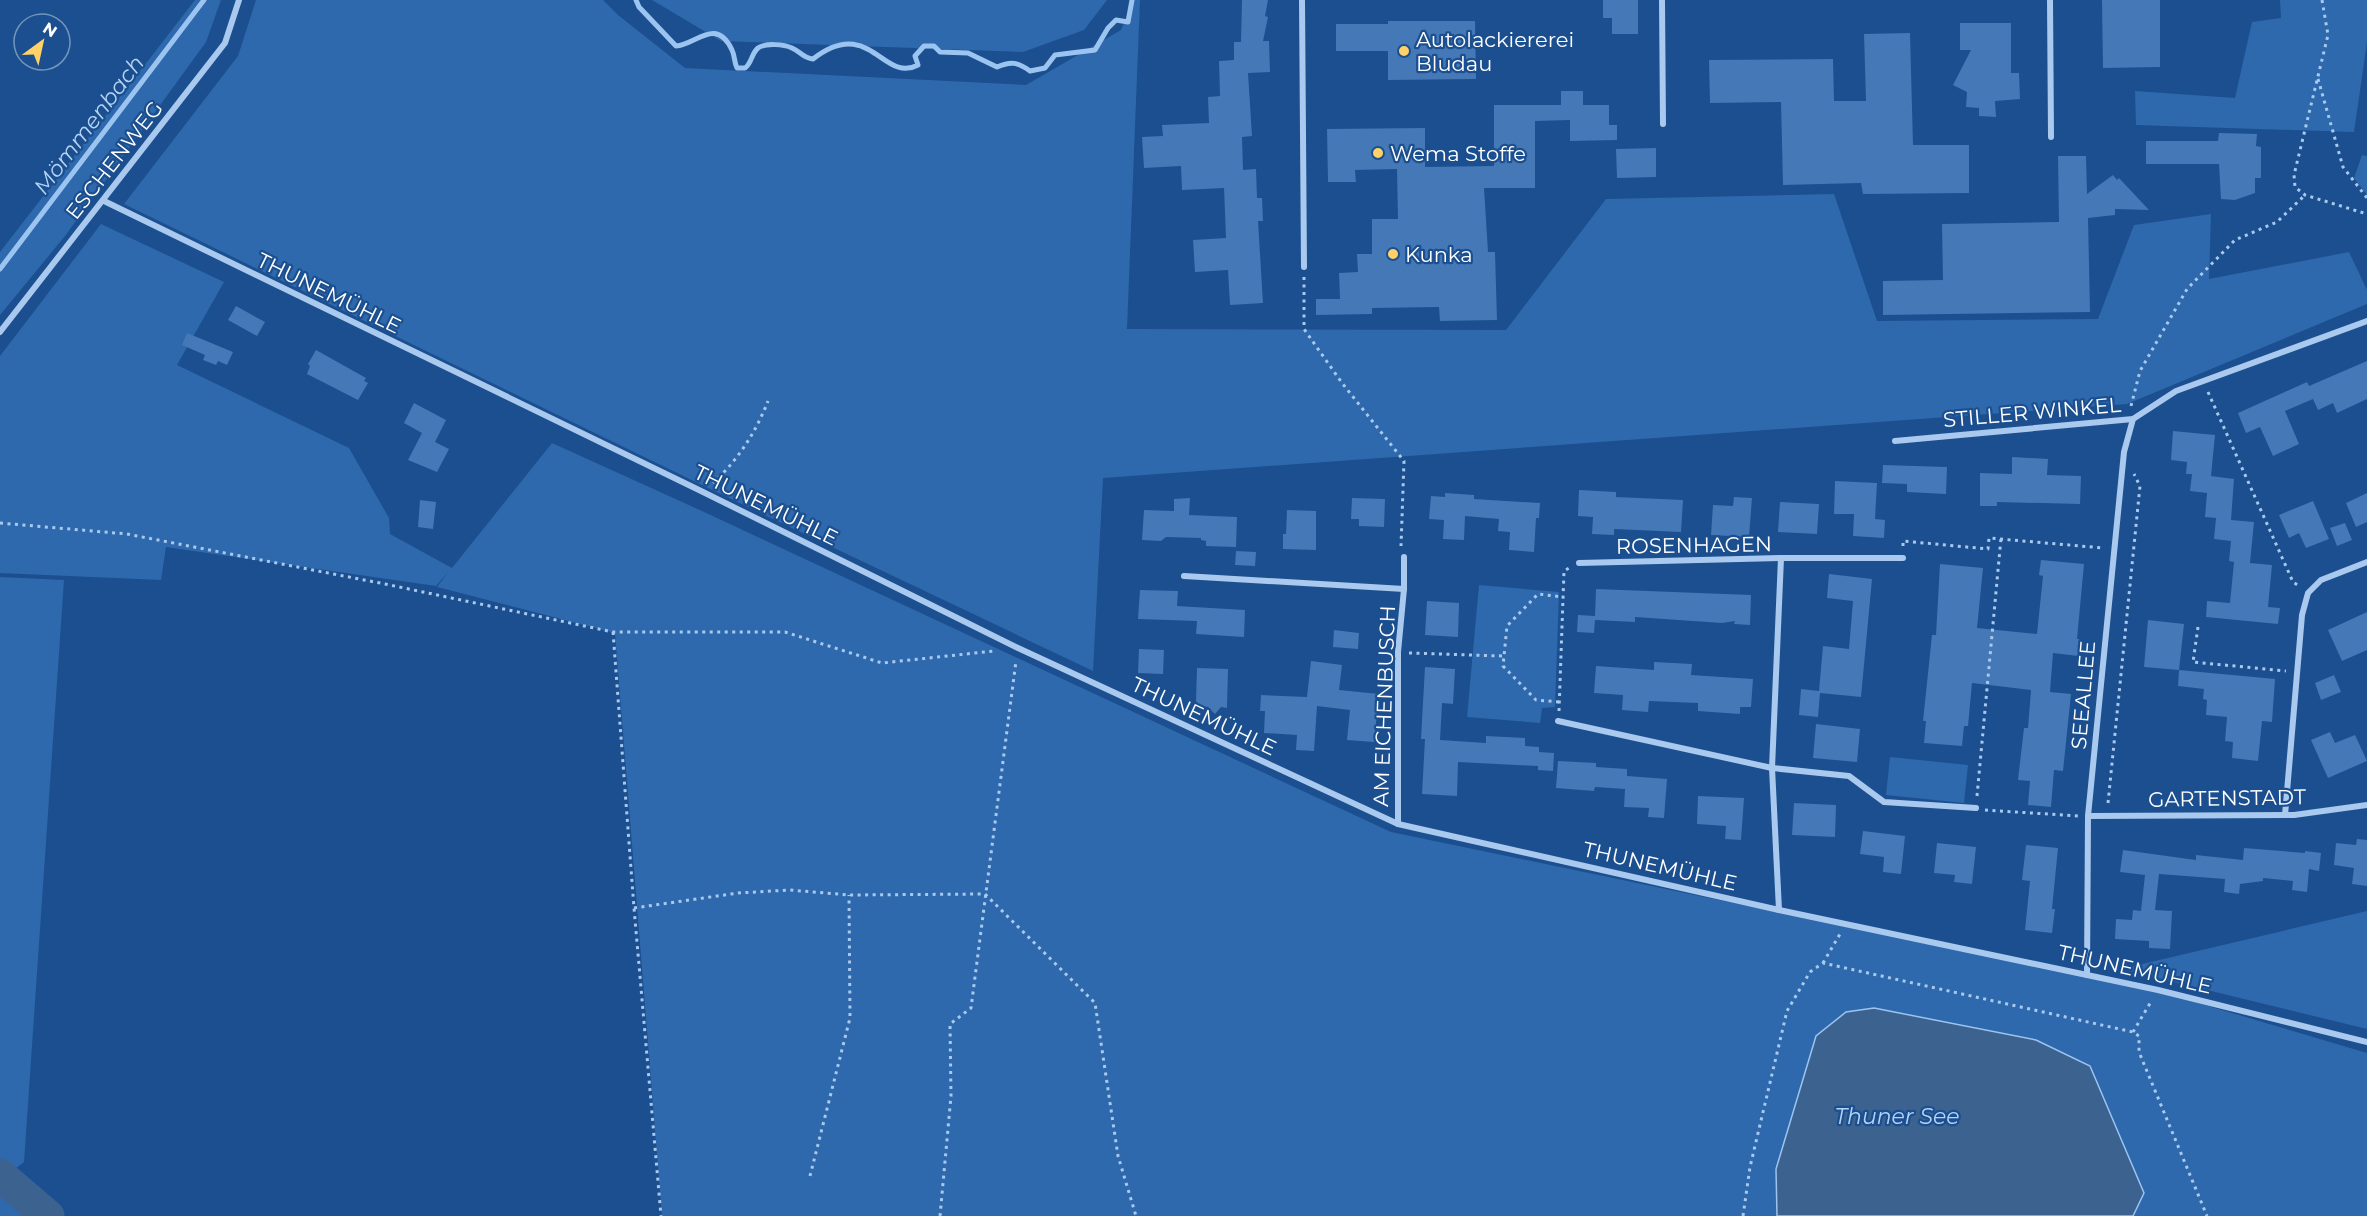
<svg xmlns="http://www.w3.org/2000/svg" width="2367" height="1216" font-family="Montserrat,sans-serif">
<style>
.green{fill:#2e69ad}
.water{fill:#3c6290;stroke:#9cc4f0;stroke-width:1.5}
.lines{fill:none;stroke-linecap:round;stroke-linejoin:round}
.stream{stroke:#9cc4f0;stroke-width:5}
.river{stroke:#3c6290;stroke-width:33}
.building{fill:#4478b7}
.path{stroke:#a9c9ee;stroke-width:3;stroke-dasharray:3 4.5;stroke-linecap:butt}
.minor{stroke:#a9c9ee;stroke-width:6}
.poi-dot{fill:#ffd166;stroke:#1b4f8f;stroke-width:2}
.labels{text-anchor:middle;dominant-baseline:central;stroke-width:4.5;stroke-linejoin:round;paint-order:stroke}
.poi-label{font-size:21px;fill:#fff;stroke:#1b4f8f;text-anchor:start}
.street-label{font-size:21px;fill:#fff;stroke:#1b4f8f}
.water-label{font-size:22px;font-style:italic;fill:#b5d3f5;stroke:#1b4f8f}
</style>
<rect width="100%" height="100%" fill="#1b4f8f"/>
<!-- green -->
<g class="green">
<polygon points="195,0 221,0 206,42 65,236 0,315 0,252"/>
<polygon points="256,0 603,0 618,15 685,68 1026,85 1121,30 1133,0 1140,0 1127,329 1506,330 1606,199 1834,194 1877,321 2098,319 2134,225 2211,214 2209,279 2349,252 2367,290 2367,304 2127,404 1103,478 1093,671 706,487 124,204 238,56"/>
<polygon points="652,0 1107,0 1084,30 1023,52 721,41"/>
<polygon points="2280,0 2367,0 2367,42 2354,132 2136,125 2135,91 2235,98 2252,22 2281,18"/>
<polygon points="2362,155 2367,156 2367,195 2354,178"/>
<polygon points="101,224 224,282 177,365 349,448 389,518 390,534 452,568 552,443 702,511 1391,832 2158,991 2367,1053 2367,1216 2133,1216 2144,1193 1776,1169 1777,1216 662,1216 615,633 437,587 449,571 436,586 166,547 161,580 0,573 0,356"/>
<polygon points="0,577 64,580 24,1162 15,1169 0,1159"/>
<polygon points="1479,585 1559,592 1555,707 1542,708 1540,723 1467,717"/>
<polygon points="1890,757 1968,765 1964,803 1886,795"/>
<polygon points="2367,911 2367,1029 2121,969"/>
<polygon points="0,1194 25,1216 0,1216"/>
</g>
<!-- water -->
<polygon class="water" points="1874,1008 2036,1040 2090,1066 2144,1193 2133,1216 1777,1216 1776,1169 1816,1036 1846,1012"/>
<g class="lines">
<!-- stream -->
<g class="stream">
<path d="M636,0L639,7L676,46C696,45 716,16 732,50C735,56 734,62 737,68H745C752,63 751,54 758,48C765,43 784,44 792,48C801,52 803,58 813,59C870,15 883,84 918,65L915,56L924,46H934L940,52L968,53L997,67C1011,61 1018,62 1030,71L1045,68L1055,55L1095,50L1108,28L1116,20L1128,22L1132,0"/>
<polyline points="0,269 204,0"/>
</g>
<!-- river -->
<polyline class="river" points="0,1175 48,1216"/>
</g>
<!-- building -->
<g class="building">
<polygon points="1242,0 1268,0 1265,16 1268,17 1263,41 1269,41 1270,72 1248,73 1252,136 1242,137 1243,170 1256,169 1257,198 1262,198 1263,221 1258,221 1263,303 1230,305 1228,270 1195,272 1193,240 1226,238 1224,188 1182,190 1181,166 1144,168 1142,137 1163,136 1162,125 1209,123 1208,97 1220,96 1219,61 1234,60 1234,42 1241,42"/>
<polygon points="1603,0 1638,0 1638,34 1612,34 1612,18 1603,18"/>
<polygon points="2102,0 2160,0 2160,67 2103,68"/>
<polygon points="1388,21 1475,21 1476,79 1388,80 1388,51 1336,51 1336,24 1388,24"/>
<polygon points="1960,23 2011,23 2011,73 2019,73 2020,99 1995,101 1996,117 1979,116 1979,108 1966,107 1967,92 1953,85 1971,50 1960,50"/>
<polygon points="1910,33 1913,145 1969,145 1969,193 1863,194 1861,183 1783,185 1781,102 1710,103 1709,60 1833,59 1834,101 1866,101 1864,34"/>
<polygon points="1561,91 1583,91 1583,105 1609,105 1609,125 1617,125 1617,140 1570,141 1570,120 1535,121 1535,188 1484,188 1488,252 1495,252 1497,320 1440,321 1439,307 1372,308 1372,314 1316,315 1316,299 1340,299 1339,273 1358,272 1357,254 1372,254 1372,219 1398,219 1397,169 1355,170 1356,182 1328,182 1327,129 1425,128 1425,167 1494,166 1494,105 1561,105"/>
<polygon points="2219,133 2257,134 2256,146 2261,147 2261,178 2255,178 2255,193 2235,200 2221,199 2219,164 2146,164 2146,141 2218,141"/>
<polygon points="1656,148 1656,177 1617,178 1616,149"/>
<polygon points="2058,156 2086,156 2087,194 2113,175 2117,180 2119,178 2149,210 2115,209 2115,215 2088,218 2090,312 1883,315 1883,281 1943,280 1942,224 2059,222"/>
<polygon points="236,306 265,322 257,336 228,320"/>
<polygon points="187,333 233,352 227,365 218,361 216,365 203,360 205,355 182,345"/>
<polygon points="316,350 366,378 364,381 368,383 358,400 307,374 310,366 308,364"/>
<polygon points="2367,361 2367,399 2337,413 2333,403 2318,410 2313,399 2285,411 2299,444 2273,456 2260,427 2246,433 2238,413 2307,382 2309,386"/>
<polygon points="414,403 446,420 435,442 449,449 437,472 408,460 422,433 404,423"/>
<polygon points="2173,431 2215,435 2211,476 2234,479 2231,520 2254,522 2250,563 2272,565 2268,607 2280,608 2278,624 2206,617 2207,601 2230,603 2234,562 2229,561 2231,541 2214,539 2216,518 2205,517 2207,493 2190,491 2192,474 2186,474 2187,462 2171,460"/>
<polygon points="2012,457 2048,459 2047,475 2081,476 2080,504 1997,502 1997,506 1980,506 1980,473 2012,474"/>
<polygon points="1883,465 1947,467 1946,494 1907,492 1907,484 1882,483"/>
<polygon points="1835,481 1877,483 1875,519 1885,520 1884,538 1853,536 1854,514 1834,514"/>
<polygon points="1579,490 1616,492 1616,497 1683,500 1681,532 1614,529 1614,535 1592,534 1593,517 1578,516"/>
<polygon points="1445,493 1474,495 1474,499 1540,503 1539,518 1536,518 1534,552 1509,550 1510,532 1498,531 1499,519 1465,516 1464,540 1443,539 1444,520 1429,519 1431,496 1445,497"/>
<polygon points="2367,493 2367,522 2356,527 2346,503"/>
<polygon points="1734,497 1752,498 1749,537 1711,535 1713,505 1733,506"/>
<polygon points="1190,498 1189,515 1237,517 1236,547 1206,546 1206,541 1201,540 1201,538 1166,537 1161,541 1142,540 1144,510 1174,511 1174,499"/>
<polygon points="1352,498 1385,499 1384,527 1359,526 1359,519 1351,519"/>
<polygon points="420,500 436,502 433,529 418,527"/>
<polygon points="2313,501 2329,539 2306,548 2299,533 2289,538 2279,515"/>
<polygon points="1780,502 1819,504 1817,534 1778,532"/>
<polygon points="1287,510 1316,511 1316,550 1283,549 1283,534 1286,534"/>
<polygon points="2345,523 2352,540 2337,546 2330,528"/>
<polygon points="1236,551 1256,552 1255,566 1235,565"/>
<polygon points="2041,560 2084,564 2077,639 2079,639 2078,656 2053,653 2050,692 2071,694 2063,771 2054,770 2051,807 2028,805 2030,781 2018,780 2024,728 2028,728 2031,690 1972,683 1968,726 1964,726 1962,746 1924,743 1926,721 1923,721 1932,635 1936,635 1940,564 1983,568 1977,628 2037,634 2043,576 2039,575"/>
<polygon points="1829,574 1872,579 1861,697 1820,693 1818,717 1799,715 1801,689 1819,691 1823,646 1849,649 1853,601 1827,598"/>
<polygon points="1596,589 1751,595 1750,625 1734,624 1735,621 1722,623 1635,617 1635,622 1595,620 1594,633 1577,632 1578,615 1595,616"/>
<polygon points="1140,590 1178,591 1177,606 1245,610 1244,637 1196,634 1197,621 1138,619"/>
<polygon points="1427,601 1459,603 1458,637 1425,635"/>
<polygon points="2367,612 2367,650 2342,661 2328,630"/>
<polygon points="2148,620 2184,624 2179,670 2144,667"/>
<polygon points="1334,630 1359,633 1358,649 1333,647"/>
<polygon points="1139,649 1164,650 1163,674 1138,673"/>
<polygon points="1311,661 1342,665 1339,690 1379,694 1374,742 1347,740 1350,710 1317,706 1314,751 1296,750 1297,735 1264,733 1265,711 1260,711 1261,695 1307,697"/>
<polygon points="1654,662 1692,664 1691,675 1753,679 1751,707 1740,707 1740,714 1698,711 1698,703 1649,701 1648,712 1622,710 1623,695 1594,693 1596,666 1654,670"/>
<polygon points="1425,667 1455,669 1453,704 1442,703 1440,740 1486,743 1486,736 1525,738 1525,746 1539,747 1539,752 1554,753 1553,771 1538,770 1538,766 1458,762 1457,796 1422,794 1425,739 1421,739"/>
<polygon points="1197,668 1228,669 1227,708 1221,707 1215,714 1208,707 1201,706 1196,701"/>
<polygon points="2179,670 2275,679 2272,722 2262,721 2258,761 2232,758 2233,742 2225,741 2227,717 2206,715 2207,700 2203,699 2204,689 2178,686"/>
<polygon points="2334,675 2341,692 2321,700 2315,683"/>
<polygon points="1816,724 1860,729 1857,762 1813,758"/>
<polygon points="2330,732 2335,743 2355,735 2367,761 2328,778 2311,740"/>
<polygon points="1558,761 1596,763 1596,767 1627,769 1627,776 1667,779 1664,818 1648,817 1649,808 1624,807 1625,789 1595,787 1594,791 1556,788"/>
<polygon points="1698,796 1744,798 1741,840 1725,839 1726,826 1697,824"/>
<polygon points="1794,803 1836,805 1835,837 1792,835"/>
<polygon points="1863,831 1905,836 1901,874 1883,872 1884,857 1860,854"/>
<polygon points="2357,839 2367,840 2367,886 2352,884 2354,868 2334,865 2336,843 2356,845"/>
<polygon points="1937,843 1976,847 1972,884 1954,882 1955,875 1934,873"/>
<polygon points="2026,845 2058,848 2052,909 2055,909 2052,933 2025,930 2030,881 2022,880"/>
<polygon points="2244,848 2305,853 2305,851 2321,853 2319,871 2309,869 2307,892 2292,890 2293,881 2263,878 2263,881 2240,884 2239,894 2224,892 2225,879 2159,874 2155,910 2172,911 2170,949 2149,948 2149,941 2115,939 2116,919 2132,920 2133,910 2141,911 2145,875 2120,872 2123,850 2196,860 2196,855 2243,860"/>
</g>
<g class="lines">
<!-- path -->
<g class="path">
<polyline points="2322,0 2328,35 2294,175 2295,187 2305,195 2367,214"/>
<polyline points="2318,79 2343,167 2367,198"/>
<polyline points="1304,277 1304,329 1342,383 1404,461 1401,546"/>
<polyline points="2208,392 2293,582 2299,586"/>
<polyline points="2131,406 2140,371 2187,289 2235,240 2277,222 2305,195"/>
<path d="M713,483C738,460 756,432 768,401"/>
<polyline points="0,523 127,534 385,584 613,632 785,632 882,663 994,651"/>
<polyline points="1903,546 1903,541 1988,549 1989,538 2103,548"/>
<polyline points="2198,627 2193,662 2286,671"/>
<polyline points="613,632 634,908 661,1216"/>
<polyline points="1409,653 1503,656"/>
<polyline points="1559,702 1536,700 1503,666 1507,626 1538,594 1563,597"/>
<polyline points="1559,711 1564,571 1569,568"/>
<polyline points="1977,796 2001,538"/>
<polyline points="2108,803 2140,486 2134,474"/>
<polyline points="1985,810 2078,816"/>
<polyline points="634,908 738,893 790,890 849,895 985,894 1095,1003 1118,1156 1136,1216"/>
<polyline points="1823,963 1840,934"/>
<polyline points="2133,1032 2152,1000"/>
<polyline points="810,1176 850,1018 849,895"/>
<polyline points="940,1216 951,1096 950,1024 971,1008 1016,661"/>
<polyline points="1743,1216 1750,1167 1787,1011 1810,972 1823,963 2133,1032 2139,1036 2139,1052 2207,1216"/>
</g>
<!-- minor -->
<g class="minor">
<polyline points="1302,0 1304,267"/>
<polyline points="1662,0 1663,124"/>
<polyline points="2050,0 2051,137"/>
<polyline points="104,201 699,490 1018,648 1398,824 1779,910 2158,990 2367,1042"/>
<polyline points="0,332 225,43 239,0"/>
<polyline points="1895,441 2133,419 2176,391 2367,321"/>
<polyline points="1579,563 1781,558 1903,558"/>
<polyline points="1184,576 1404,589"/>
<polyline points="1558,721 1772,768 1849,776 1884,802 1976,808"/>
<polyline points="2285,815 2302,615 2308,593 2321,580 2367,562"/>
<polyline points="2088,816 2294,815 2367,805"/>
<polyline points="1398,824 1398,652 1404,589 1404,557"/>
<polyline points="1779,910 1772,768 1781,558"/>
<polyline points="2087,975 2088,816 2124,452 2133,419"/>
</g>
</g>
<!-- markers -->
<g class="poi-dot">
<circle cx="1404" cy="51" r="6"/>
<circle cx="1378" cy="153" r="6"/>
<circle cx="1393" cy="254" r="6"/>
</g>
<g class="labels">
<!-- poi labels -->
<g class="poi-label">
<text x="1416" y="39">Autolackiererei<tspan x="1416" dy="24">Bludau</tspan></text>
<text x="1390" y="153">Wema Stoffe</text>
<text x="1405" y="254">Kunka</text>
</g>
<!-- street labels -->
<g class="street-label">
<text transform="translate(114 160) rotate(-52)">ESCHENWEG</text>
<text transform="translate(329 293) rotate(26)">THUNEMÜHLE</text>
<text transform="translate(2032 412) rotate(-5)">STILLER WINKEL</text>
<text transform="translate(766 505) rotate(26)">THUNEMÜHLE</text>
<text transform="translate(1694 545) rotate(-1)">ROSENHAGEN</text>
<text transform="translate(2083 695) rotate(-85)">SEEALLEE</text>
<text transform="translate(1384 706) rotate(-88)">AM EICHENBUSCH</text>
<text transform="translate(1204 716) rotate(25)">THUNEMÜHLE</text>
<text transform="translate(2227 798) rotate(-1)">GARTENSTADT</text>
<text transform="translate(1660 866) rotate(13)">THUNEMÜHLE</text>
<text transform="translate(2135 969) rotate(13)">THUNEMÜHLE</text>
</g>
<!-- water labels -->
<g class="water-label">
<text transform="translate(89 125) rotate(-53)">Mömmenbach</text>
<text x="1897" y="1116">Thuner See</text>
</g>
</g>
<!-- north arrow -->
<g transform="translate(42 42) rotate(33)"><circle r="28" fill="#1b4f8f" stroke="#7695bc" stroke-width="1.5"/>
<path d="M0-4.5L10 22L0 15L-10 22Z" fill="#ffd166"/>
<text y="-9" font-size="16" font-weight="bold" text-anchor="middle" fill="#ffffff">N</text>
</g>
</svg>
